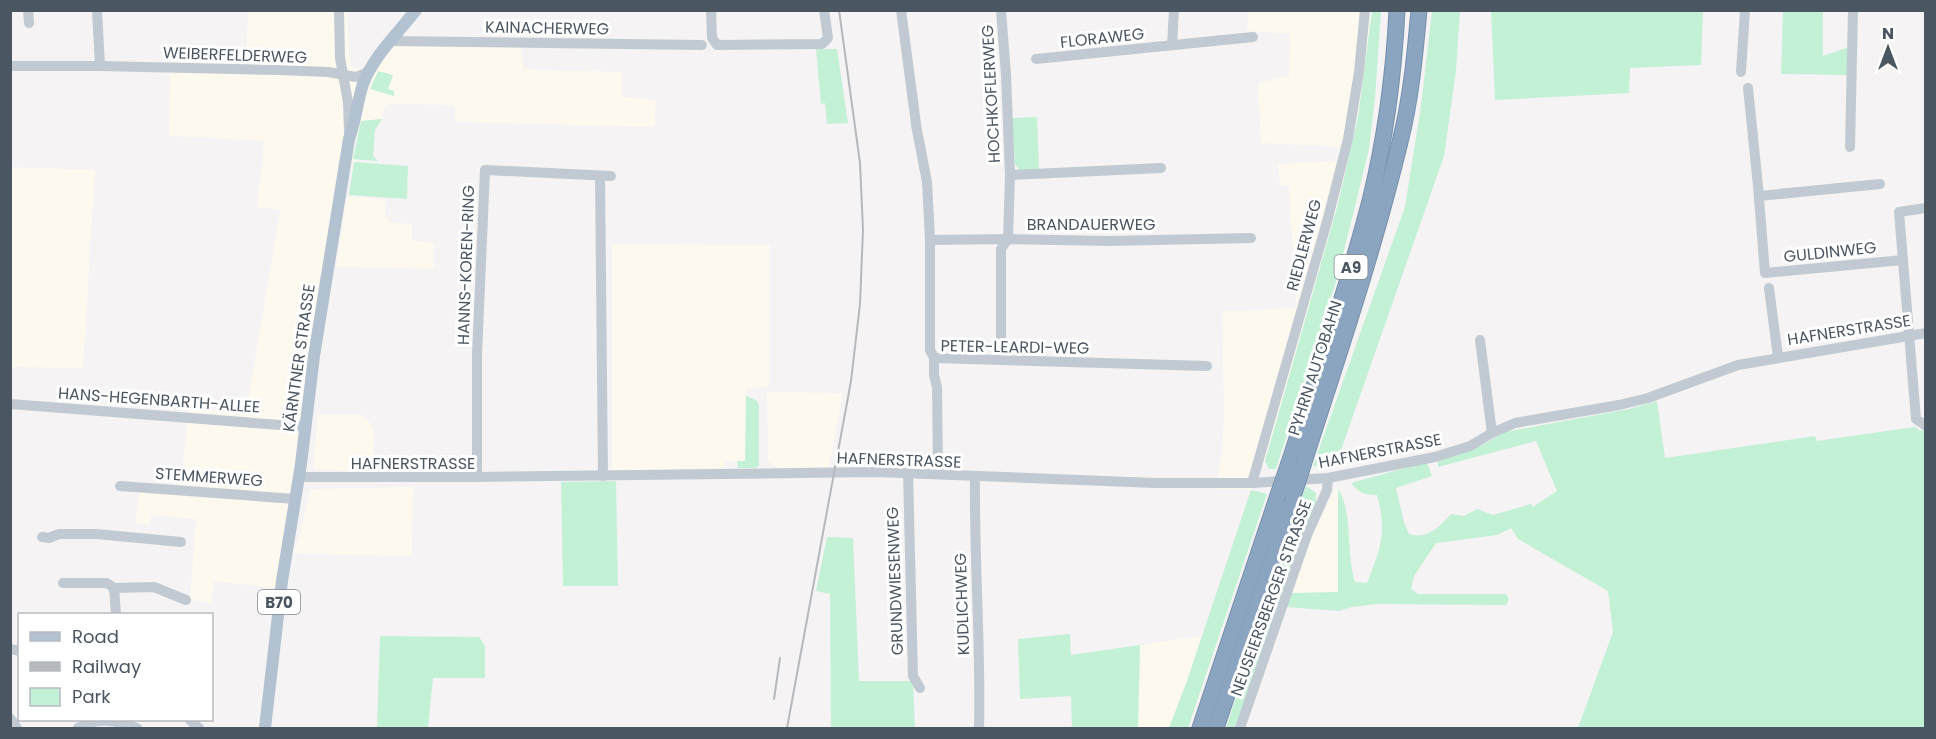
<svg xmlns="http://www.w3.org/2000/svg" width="1936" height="739" font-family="Poppins,sans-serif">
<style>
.commercial{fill:#fdf9ef}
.green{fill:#c3f1d5}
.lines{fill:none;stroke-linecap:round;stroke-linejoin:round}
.highway-casing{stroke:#7690ad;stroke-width:17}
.minor{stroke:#c1cad2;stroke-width:10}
.major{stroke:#b3c2d1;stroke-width:12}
.highway{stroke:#8ba5c1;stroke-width:15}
.rail{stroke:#b5b8bd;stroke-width:2}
.highway-bridge-casing{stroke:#7690ad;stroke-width:17;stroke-linecap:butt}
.highway-bridge{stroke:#8ba5c1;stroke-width:15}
.labels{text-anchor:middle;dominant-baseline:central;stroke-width:6;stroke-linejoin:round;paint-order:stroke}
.shield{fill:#fff;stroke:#808990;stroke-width:1.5}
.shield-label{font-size:15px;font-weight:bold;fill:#4a5661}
.street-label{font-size:16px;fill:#4a5661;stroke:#fff}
</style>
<rect width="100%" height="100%" fill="#f5f3f3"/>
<!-- commercial -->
<g class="commercial">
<polygon points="248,11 347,11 350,63 354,69 360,68 368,72 391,41 522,43 523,69 622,72 622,97 656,100 654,127 455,122 454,105 389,104 384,107 382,119 361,121 357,138 350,139 281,589 214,581 211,603 190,600 196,519 151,515 150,525 136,524 136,516 140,487 180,490 189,409 246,412 280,210 257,207 264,141 169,136 170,62 246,64"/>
<polygon points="1248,11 1372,11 1358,117 1338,204 1265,461 1251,490 1216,489 1222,449 1224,416 1222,311 1296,308 1289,186 1280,186 1278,164 1338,161 1339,147 1261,143 1258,83 1289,76 1290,34 1247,31"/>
<polygon points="11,167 95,170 83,368 11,367"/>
<polygon points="347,197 386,199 385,216 389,219 389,222 412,224 412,240 434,243 434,269 336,267"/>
<polygon points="612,244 770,245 770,384 767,387 746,388 745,461 726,461 725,467 723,468 612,471"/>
<polygon points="767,392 843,393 829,467 777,468 768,461"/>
<polygon points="318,414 361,414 371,424 374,431 372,472 313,469"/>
<polygon points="413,487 412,556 292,554 299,538 310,489"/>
<polygon points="1338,489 1338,592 1291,593 1313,535 1334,490"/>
<polygon points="1201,636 1187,681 1169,728 1138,728 1140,645"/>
</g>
<!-- green -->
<g class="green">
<polygon points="1372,11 1381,11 1375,98 1369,149 1338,275 1276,469 1269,469 1265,461 1338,204 1358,117"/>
<polygon points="1432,11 1460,11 1456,71 1444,156 1335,467 1313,466 1405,207 1421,106"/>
<polygon points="1491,11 1703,11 1701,65 1630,68 1629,93 1495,100"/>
<polygon points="1783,11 1823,12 1823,56 1849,47 1848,75 1781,74"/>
<polygon points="816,49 837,49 848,123 827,124 825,103 821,104"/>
<polygon points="378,71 393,75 388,89 394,91 394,96 370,89"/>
<polygon points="1037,117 1039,169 1019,170 1015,164 1012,118"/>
<polygon points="382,119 375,130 373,156 378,161 353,159 361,121"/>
<polygon points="354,162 408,166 407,199 349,195"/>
<polygon points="746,396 756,400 759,405 759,465 756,468 738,468 737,461 745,461"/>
<path d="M1657,401L1665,458L1815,436L1817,441L1915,427L1920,431L1925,430V728H1578L1613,632L1608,591L1518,539L1511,528L1497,535L1436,543L1414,576L1411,589L1418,594H1506L1509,599L1506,605L1378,604L1352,607L1339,611L1286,607L1291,593L1338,592V489C1353,510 1346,555 1355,582L1367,583C1381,547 1387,533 1377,495C1365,495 1359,493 1351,483L1427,462L1432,476L1396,488L1404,522L1409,534C1428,540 1440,526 1451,514L1464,516L1477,509L1493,515L1531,504L1533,507L1557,491L1536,441L1438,467V461L1480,446L1505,432L1629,409Z"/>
<polygon points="616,481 618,586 563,586 561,482"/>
<polygon points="1306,486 1316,493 1316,503 1236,728 1226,728"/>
<polygon points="1251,490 1267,494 1188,728 1169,728 1187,681"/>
<polygon points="827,537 853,538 859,681 913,681 915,728 831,728 830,594 816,591"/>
<polygon points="1070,634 1071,655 1140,645 1138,728 1072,728 1071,696 1020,699 1018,639"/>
<polygon points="380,636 479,637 485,646 485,678 433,678 428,728 377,728"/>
</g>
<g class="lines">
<defs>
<g id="highway">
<path d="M1304,462C1338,356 1374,250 1400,142C1411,99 1415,54 1419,10"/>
<path d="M1289,463C1317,376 1347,289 1370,201C1385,140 1394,72 1397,10"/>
<polyline points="1200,728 1277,498"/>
<polyline points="1216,728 1293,497"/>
</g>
</defs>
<!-- highway casing -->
<use href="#highway" class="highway-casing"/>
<!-- minor -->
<g class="minor">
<polyline points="28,10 29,23"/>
<polyline points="97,10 100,66"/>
<polyline points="339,10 340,58 348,102 349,133"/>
<polyline points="711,10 712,38 717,45 822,44 828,38 824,10"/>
<polyline points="901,10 916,124"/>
<polyline points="1001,10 1006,75 1010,175 1008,239 1001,249 1001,359"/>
<polyline points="391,41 702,45"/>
<polyline points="1172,45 1174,10"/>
<polyline points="1036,59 1253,37"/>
<polyline points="10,66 100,66 278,70 328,72 356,77 368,72"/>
<polyline points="1741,72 1745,10"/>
<polyline points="1748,88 1758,186 1765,273 1903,260"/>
<polyline points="916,125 927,182 930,240 1008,239 1109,241 1251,238"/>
<polyline points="1850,147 1853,10"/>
<polyline points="1010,175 1161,168"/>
<polyline points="600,176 603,476"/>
<polyline points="1759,196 1880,184"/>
<polyline points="1926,208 1899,212 1916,419 1926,426"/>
<polyline points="930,240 930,350 934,358"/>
<polyline points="1769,288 1778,357"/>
<polyline points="1480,340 1492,433"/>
<polyline points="10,404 306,427"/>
<polyline points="908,472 913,676 920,688"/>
<polyline points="938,473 937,387 934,375 934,358 1207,366"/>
<polyline points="299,477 477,477 875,472 1155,483 1252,483 1328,478 1435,457 1470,446 1492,433 1515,423 1619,405 1648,398 1738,365 1926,333"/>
<polyline points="477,477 477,355 485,170 611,176"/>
<path d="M975,478C974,561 981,645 979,728"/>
<polyline points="1252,483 1328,218 1348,139 1359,72 1365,10"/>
<polyline points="120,486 295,499"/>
<polyline points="42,537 49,538 59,534 96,534 181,542"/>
<polyline points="63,583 107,583 114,588 154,587 186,600"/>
<polyline points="114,588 116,614"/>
<polyline points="10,649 20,651"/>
<polyline points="10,718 17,728"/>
<polyline points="190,720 199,728"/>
<path d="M78,728C96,717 118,720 137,728"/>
<polyline points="1240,728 1307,535 1327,490 1328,478"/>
</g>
<!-- major -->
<path class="major" d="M265,728L282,581L301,464L314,356L349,139C356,121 357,102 363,84C373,57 398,33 416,10"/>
<!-- highway -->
<use href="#highway" class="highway"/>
<!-- rail -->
<g class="rail">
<polyline points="774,699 780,658"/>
<polyline points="787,728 851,381 860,304 863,230 860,163 839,10"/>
</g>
<defs>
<g id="highway-bridge">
<polyline points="1293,497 1304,462"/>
<polyline points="1277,498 1289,463"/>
</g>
</defs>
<!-- highway-bridge casing -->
<use href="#highway-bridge" class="highway-bridge-casing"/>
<!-- highway-bridge -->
<use href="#highway-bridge" class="highway-bridge"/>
</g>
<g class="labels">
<!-- shield labels -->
<g class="shield">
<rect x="1334.5" y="255" width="33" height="24" rx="4.5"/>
<rect x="258" y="590" width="42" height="24" rx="4.5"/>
</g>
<g class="shield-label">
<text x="1351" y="267">A9</text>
<text x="279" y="602">B70</text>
</g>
<!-- street labels -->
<g class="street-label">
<text transform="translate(547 28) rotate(1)">KAINACHERWEG</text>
<text transform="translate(1102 38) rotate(-6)">FLORAWEG</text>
<text transform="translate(235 55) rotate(2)">WEIBERFELDERWEG</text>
<text transform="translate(991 94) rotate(-93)">HOCHKOFLERWEG</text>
<text x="1091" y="224">BRANDAUERWEG</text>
<text transform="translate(1304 245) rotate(-75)">RIEDLERWEG</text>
<text transform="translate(1830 252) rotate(-6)">GULDINWEG</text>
<text transform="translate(466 265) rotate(-88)">HANNS-KOREN-RING</text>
<text transform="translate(1849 330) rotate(-9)">HAFNERSTRASSE</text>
<text transform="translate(1015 347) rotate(1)">PETER-LEARDI-WEG</text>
<text transform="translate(299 358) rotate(-82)">KÄRNTNER STRASSE</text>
<text transform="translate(1315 368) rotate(-72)">PYHRN AUTOBAHN</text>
<text transform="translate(159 400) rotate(4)">HANS-HEGENBARTH-ALLEE</text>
<text transform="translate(1380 451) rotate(-11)">HAFNERSTRASSE</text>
<text transform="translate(899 460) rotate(2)">HAFNERSTRASSE</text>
<text x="413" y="463">HAFNERSTRASSE</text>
<text transform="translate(209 477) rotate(4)">STEMMERWEG</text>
<text transform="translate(895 581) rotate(-92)">GRUNDWIESENWEG</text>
<text transform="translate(1271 598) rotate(-70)">NEUSEIERSBERGER STRASSE</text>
<text transform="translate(962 604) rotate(-92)">KUDLICHWEG</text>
</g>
</g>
<!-- border -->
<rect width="1936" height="739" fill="none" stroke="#4a5661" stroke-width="24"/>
<!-- legend -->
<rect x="18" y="613" width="195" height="108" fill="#ffffff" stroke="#b7bbc0" stroke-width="1.5"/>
<rect x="30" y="632" width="30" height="9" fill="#b3c2d1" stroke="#b7bbc0" stroke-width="1.5"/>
<text x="72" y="643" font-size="18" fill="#4a5661">Road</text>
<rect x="30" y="662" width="30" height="9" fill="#b5b8bd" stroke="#b7bbc0" stroke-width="1.5"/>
<text x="72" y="673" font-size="18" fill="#4a5661">Railway</text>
<rect x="30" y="688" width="30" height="18" fill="#c3f1d5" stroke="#b7bbc0" stroke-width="1.5"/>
<text x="72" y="703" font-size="18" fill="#4a5661">Park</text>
<!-- north arrow -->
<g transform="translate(1888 48)" stroke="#ffffff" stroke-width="4.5" paint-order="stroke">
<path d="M0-4.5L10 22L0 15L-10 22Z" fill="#4a5661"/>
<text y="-9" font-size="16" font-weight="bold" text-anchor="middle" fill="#4a5661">N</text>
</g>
</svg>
